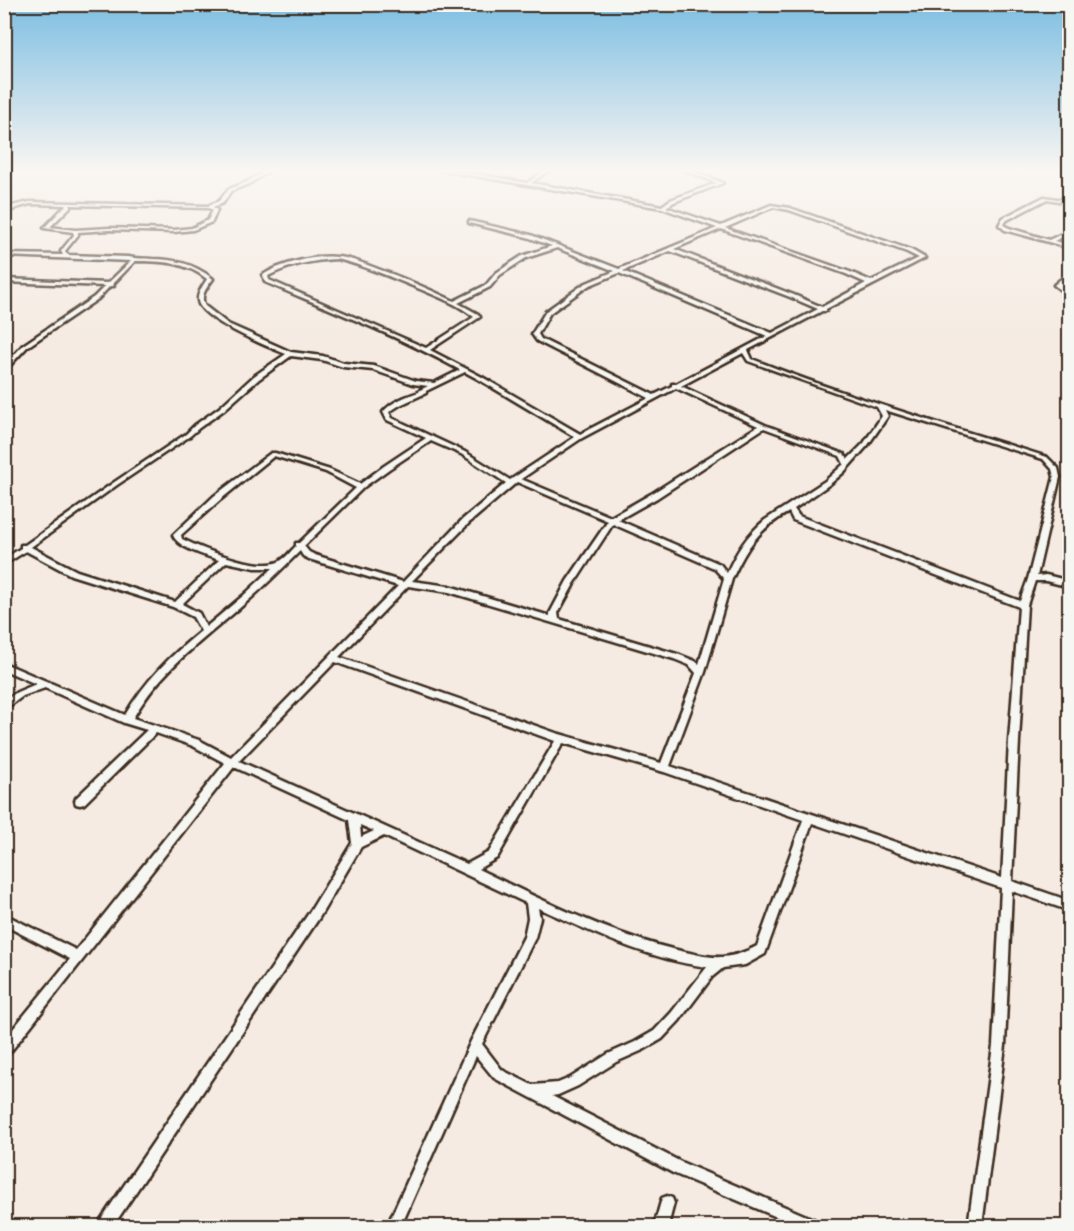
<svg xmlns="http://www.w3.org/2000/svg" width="1074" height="1231" font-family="Dekko,sans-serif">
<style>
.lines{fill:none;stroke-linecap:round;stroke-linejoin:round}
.street-casing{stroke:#3b2a1e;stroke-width:5}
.street{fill:#f6f6f2;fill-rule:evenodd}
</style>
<rect width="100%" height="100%" fill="#f5ebe2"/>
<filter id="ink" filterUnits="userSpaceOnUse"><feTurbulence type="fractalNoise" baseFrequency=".0167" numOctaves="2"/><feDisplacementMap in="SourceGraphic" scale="12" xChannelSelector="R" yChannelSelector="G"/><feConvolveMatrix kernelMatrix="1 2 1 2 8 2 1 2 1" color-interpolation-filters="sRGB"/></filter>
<g filter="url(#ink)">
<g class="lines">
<defs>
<g id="street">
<path d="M268,169H272L249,184L231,191L223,203L213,207L217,210L212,222L193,230L174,232L109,230L78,232V235L65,251L68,255L128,257C136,259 144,258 152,259C175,259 194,264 212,278L213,279C207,287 199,296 205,306L228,324L291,352L323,356L344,363L374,366L416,381L434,383L460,370C398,336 331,310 265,282L263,275C279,264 318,254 338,257C351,258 365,264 378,269C404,278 429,289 454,301L486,285L496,273L522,256L552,246L527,237L469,223V221L531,235L619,269L717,228L662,208L440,170L438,169H445L527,183L547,169H551L531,183L662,206L670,200L717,183L682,169H687L723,183L674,202L666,207L721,226L771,205L790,208L911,250L925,258L826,309V311H822L748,350L752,359C848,397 949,426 1047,457L1058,468L1060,477L1037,576L1046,575L1070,581V587L1046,581H1035L1027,605L1019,741L1012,881L1070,901V911L1012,891L1005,1046L982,1226H968L993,1046L1001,888L812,823L765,954L745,965L723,968L712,977L679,1021L662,1039L643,1050L616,1062L578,1086L558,1095L552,1096L683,1163L818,1221L820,1226H798L673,1173L494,1078L476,1056L401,1226H387L471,1041L524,937L528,918L526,903L384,836L361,847L319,918L113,1226H98L100,1221L311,910L352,843L349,820L234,767L8,1055L4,1057V1040L70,959L4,925V914L76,950L225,763L193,746L156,733L84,804L80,805L76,804L75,801L76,798L147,730L124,723L45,688L23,696L4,710V701L17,692L36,684L4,670V663L125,715C145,681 170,656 201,631L193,617L173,607L71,575L26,551L4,565V559L21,548V545H25L113,483L186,434L195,425L219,408L254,376L286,354C268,347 200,319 198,301C197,293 203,286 207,279C186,262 162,261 135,261L113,284L114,286H110L98,299L27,347L4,372V366L23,345L94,297L105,286L4,282V279L108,283L131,261L4,256V254L63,255L61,251L74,235L73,232L44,228L66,205L30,204L16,208L4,215V212L12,206L30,202L208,206L219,201L229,189L247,182ZM70,205L208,208L213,210L208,220L192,228L174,230L109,228L75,230L50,227L70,207ZM773,207L789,210L907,252L919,258L871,281L850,272L725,228ZM721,229L846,274L866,283L822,307L794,295L674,249ZM557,248L615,271L584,284L546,311L532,334L537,341L649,398L580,434L482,377L430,350L480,317L478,314L458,303L490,287L500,275L526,258ZM670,251L790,297L818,309L772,333L623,271ZM337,259C366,266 393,278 420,289C439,297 458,304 474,317L426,348L269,280L268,276C289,265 314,260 337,259ZM619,273L767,336L676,384H672V386L654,395L541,339L538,334L550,313L588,286ZM743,353L748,361L877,407L882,416L864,443L848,459L844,454L765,425L681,386ZM291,356L322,360L343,367L373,370L413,384L428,386L420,390L419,392C407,396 392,401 383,412L387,420L426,438L384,466L360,484L330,470L275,453H271L214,496L173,535C178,548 206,556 219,560L175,602L77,571L31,547L117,485L190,436L199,428L224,410L259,379ZM465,372L478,379L575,437L510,480L465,452L392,418L389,412L400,405L426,393V391ZM676,388L758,426L651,494L611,517L521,479L582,438ZM885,410L1043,459L1052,469L1054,477L1028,579L1020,601L799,516L794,509L830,484L844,472L868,445L888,416ZM764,428L840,456L844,464L825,481L765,520C747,535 736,552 727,573L720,564L618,520L657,498ZM431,441L461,454L506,483L463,519L403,582L315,555L309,552L304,546L364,487L389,469ZM274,456L326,472L356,488L299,543H296V546C291,551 284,560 278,562C257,571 202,549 182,539L181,535L220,500ZM517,482L608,521L567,581L550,613V616L449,586L412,581L469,523ZM789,512L793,520L1019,607L1009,741L1002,878L670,766L705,672L732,579C746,548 758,529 789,512ZM613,524L714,568L724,579L699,664L695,661L680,655L559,619L558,613L574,584ZM300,551L303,556L309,559L398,586L231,757L199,740L133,718C159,673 196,645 235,612C258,593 279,572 300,551ZM226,562L255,568H273L244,595L206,627L199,613L182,604ZM408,586L449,592L674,659L689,665L696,673L661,763L556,733L339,657ZM335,662L555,741L489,852L467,864L239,761ZM563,743L664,772L803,820L757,946C746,952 735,956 722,957C709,958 694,954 681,951C611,935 542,900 478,869L497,858ZM360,825L374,831L361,837ZM538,908C592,932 647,959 707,967L671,1013L654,1031L635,1042L608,1054L570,1078L558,1083L532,1085L502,1070L482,1044L535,938L540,918Z"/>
<polygon points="1044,197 1070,201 1070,203 1047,199 1007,220 1003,225 1009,228 1049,240 1070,230 1070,233 1054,241 1070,245 1070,248 1005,230 999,225 1003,218"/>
<polygon points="1067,269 1070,269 1070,276 1060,285 1070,293 1070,297 1054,285 1066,275"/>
<polygon points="667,1196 672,1198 674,1203 668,1226 654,1226 662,1198"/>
</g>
</defs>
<!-- street casing -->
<use href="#street" class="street-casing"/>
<!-- street -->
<use href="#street" class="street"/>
</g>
</g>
<!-- sky -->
<linearGradient id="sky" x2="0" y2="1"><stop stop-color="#7dbee2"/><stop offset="0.5" stop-color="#faf6f2"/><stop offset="1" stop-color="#faf6f2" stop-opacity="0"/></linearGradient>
<rect width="1074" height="341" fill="url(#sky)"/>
<!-- margin -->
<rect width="1074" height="1231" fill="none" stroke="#f6f6f2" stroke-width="24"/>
<rect x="12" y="12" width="1050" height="1207" fill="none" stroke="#3b2a1e" stroke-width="2" filter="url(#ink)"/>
</svg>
